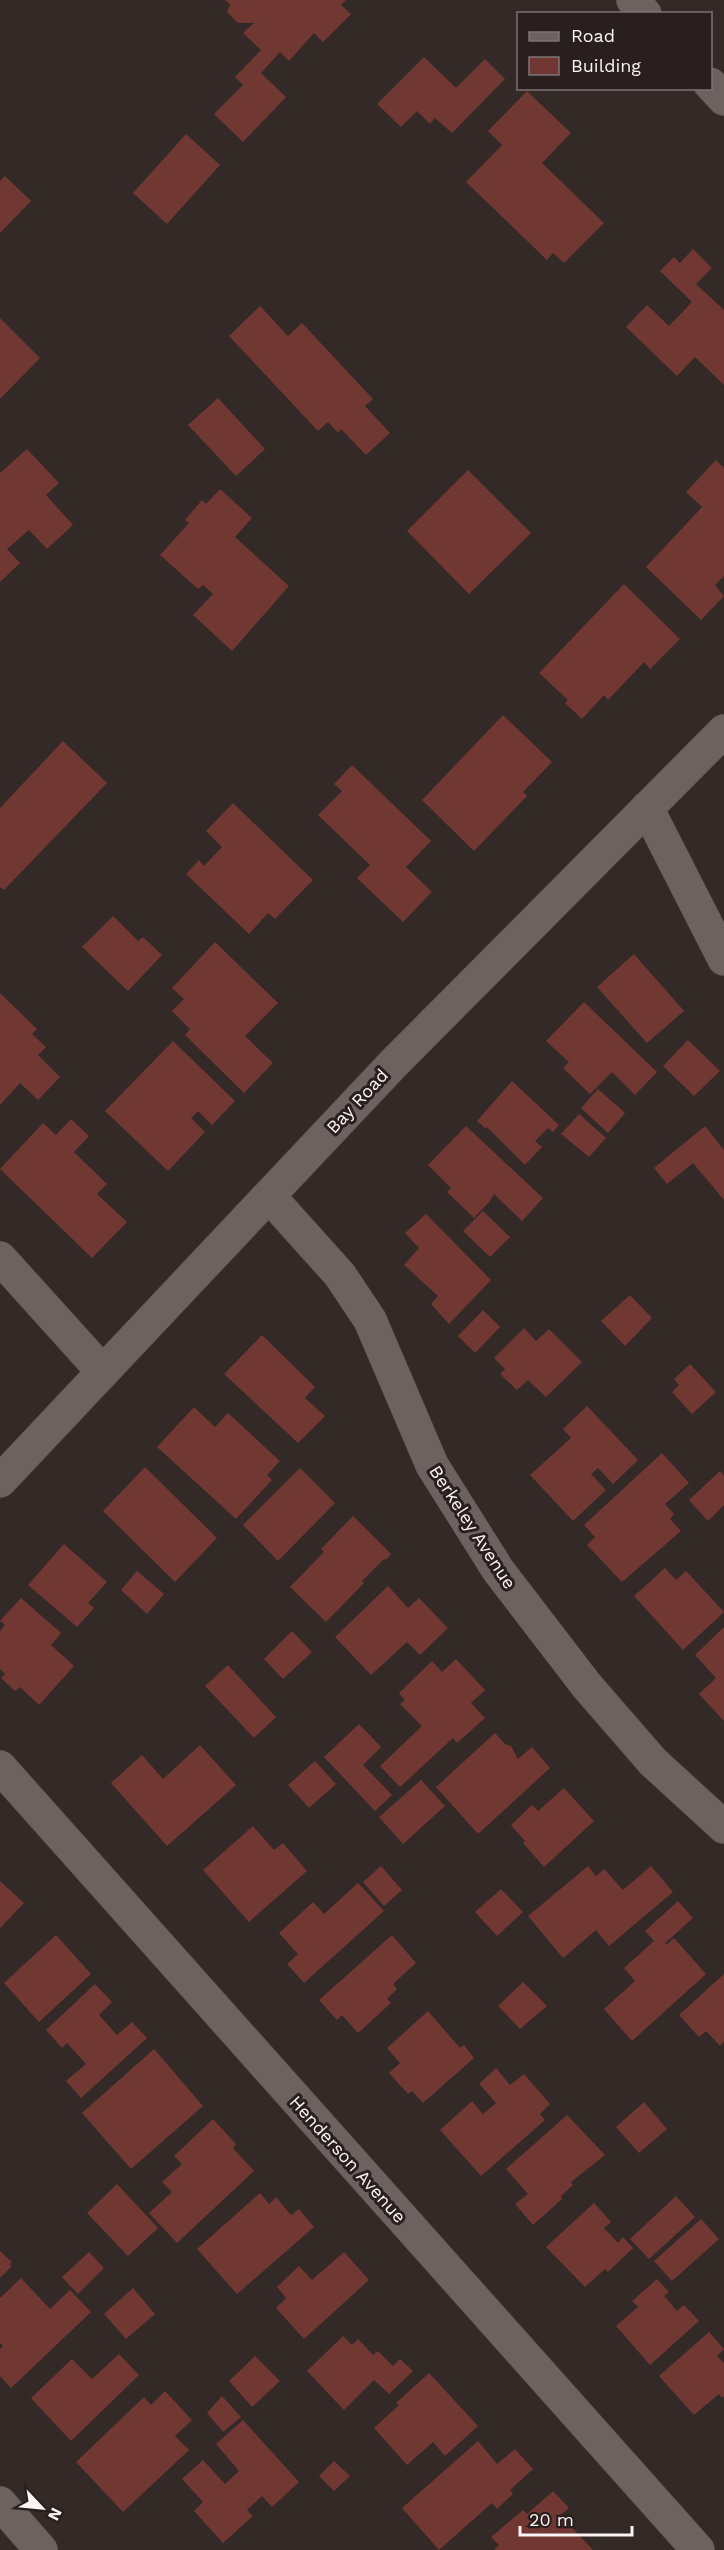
<svg xmlns="http://www.w3.org/2000/svg" width="724" height="2550" font-family="'Work Sans',sans-serif">
<style>
.building{fill:#713732}
.lines{fill:none;stroke-linecap:round;stroke-linejoin:round}
.minor-casing{stroke:#514746;stroke-width:34}
.tertiary-casing{stroke:#514746;stroke-width:34}
.minor{stroke:#6e6261;stroke-width:33}
.tertiary{stroke:#6e6261;stroke-width:33}
.labels{text-anchor:middle;dominant-baseline:central;stroke-width:6;stroke-linejoin:round;paint-order:stroke}
.street-label{font-size:18px;fill:#faf3f2;stroke:#291f1e}
</style>
<rect width="100%" height="100%" fill="#332927"/>
<!-- building -->
<g class="building">
<polygon points="225,0 346,0 341,5 351,14 323,42 314,33 289,61 280,52 261,73 286,97 243,142 214,114 243,85 235,77 261,50 243,33 254,23 238,23 227,12 230,4"/>
<polygon points="424,57 456,88 485,59 505,79 452,133 435,118 430,124 417,111 401,127 377,104"/>
<polygon points="527,91 571,133 542,163 604,223 564,263 553,253 547,260 466,182 502,145 488,131"/>
<polygon points="186,134 220,165 167,224 133,193"/>
<polygon points="5,176 31,201 0,233 0,181"/>
<polygon points="693,249 712,268 696,284 724,310 724,385 695,357 677,376 626,327 647,305 669,326 692,302 660,271 674,257 680,263"/>
<polygon points="260,306 288,336 302,323 373,399 365,406 390,433 366,455 341,429 338,433 328,422 318,431 229,336"/>
<polygon points="0,318 40,358 0,399"/>
<polygon points="218,398 265,449 236,476 188,425"/>
<polygon points="27,449 59,483 46,495 73,525 47,549 29,530 7,549 20,563 0,582 0,473"/>
<polygon points="716,460 724,468 724,576 715,585 724,596 701,620 646,567 702,507 686,492"/>
<polygon points="468,470 531,533 469,594 407,531"/>
<polygon points="220,489 252,518 235,537 289,586 232,651 193,615 213,594 203,585 198,589 160,555 189,523 185,520 202,500 206,504"/>
<polygon points="624,584 680,639 650,669 644,662 608,700 604,695 582,719 565,703 568,700 539,673"/>
<polygon points="503,715 552,762 523,792 527,796 474,851 422,800"/>
<polygon points="63,741 107,783 4,890 0,887 0,808"/>
<polygon points="352,765 431,841 406,867 432,892 403,922 357,878 370,865 318,815 342,791 334,784"/>
<polygon points="233,803 313,880 275,919 268,913 249,934 186,874 199,860 204,866 222,847 206,831"/>
<polygon points="113,916 138,941 143,937 162,955 128,991 82,947"/>
<polygon points="215,942 278,1003 245,1036 273,1063 244,1093 185,1035 190,1029 172,1011 184,999 172,988"/>
<polygon points="634,954 684,1011 647,1043 597,987"/>
<polygon points="0,993 37,1029 32,1034 46,1047 38,1055 60,1077 38,1100 20,1083 0,1105"/>
<polygon points="584,1002 657,1072 635,1095 612,1072 590,1094 563,1068 569,1062 546,1041"/>
<polygon points="688,1040 720,1071 694,1096 663,1066"/>
<polygon points="173,1041 235,1101 212,1125 198,1111 191,1118 205,1132 168,1171 105,1111"/>
<polygon points="512,1081 559,1125 553,1132 548,1128 535,1141 542,1147 525,1165 487,1127 486,1129 477,1121"/>
<polygon points="598,1089 625,1113 608,1133 581,1108"/>
<polygon points="579,1114 606,1138 589,1157 561,1134"/>
<polygon points="71,1119 89,1136 74,1152 107,1184 97,1194 127,1222 92,1258 0,1169 43,1123 56,1135"/>
<polygon points="466,1126 543,1198 522,1221 494,1194 490,1201 474,1218 447,1192 451,1188 428,1165"/>
<polygon points="705,1126 724,1150 724,1200 693,1163 667,1184 654,1168"/>
<polygon points="483,1211 510,1237 490,1257 463,1231"/>
<polygon points="426,1214 491,1280 449,1324 431,1304 438,1296 404,1265 419,1248 405,1233"/>
<polygon points="630,1295 652,1318 625,1346 601,1321"/>
<polygon points="483,1310 500,1327 475,1353 458,1336"/>
<polygon points="524,1328 536,1341 549,1329 582,1362 546,1397 528,1380 517,1390 500,1374 505,1369 494,1358"/>
<polygon points="262,1335 315,1387 305,1398 325,1416 298,1443 224,1374"/>
<polygon points="690,1364 716,1392 692,1414 672,1392 679,1385 674,1379"/>
<polygon points="587,1406 638,1460 613,1484 598,1468 591,1474 606,1490 573,1521 530,1475 571,1438 563,1429"/>
<polygon points="194,1407 215,1427 228,1413 280,1461 267,1475 272,1480 236,1519 157,1447"/>
<polygon points="662,1453 689,1483 665,1504 674,1514 670,1519 681,1531 622,1582 587,1545 595,1537 584,1525"/>
<polygon points="145,1467 217,1538 175,1582 103,1511"/>
<polygon points="300,1468 335,1503 278,1561 243,1525"/>
<polygon points="720,1471 724,1476 724,1505 708,1521 689,1500"/>
<polygon points="353,1516 391,1554 386,1560 384,1559 362,1581 364,1583 326,1622 290,1587 324,1552 321,1549"/>
<polygon points="64,1544 107,1582 88,1603 94,1608 77,1627 28,1585"/>
<polygon points="665,1568 676,1580 686,1571 724,1612 683,1650 634,1596"/>
<polygon points="137,1571 164,1594 147,1614 121,1590"/>
<polygon points="388,1586 408,1608 419,1598 448,1628 420,1655 407,1642 371,1675 335,1637"/>
<polygon points="21,1598 61,1633 51,1645 74,1666 39,1705 20,1687 15,1691 1,1678 5,1674 0,1669 0,1631 5,1625 0,1621"/>
<polygon points="724,1627 724,1721 699,1694 716,1678 695,1655"/>
<polygon points="292,1631 312,1652 283,1679 264,1659"/>
<polygon points="456,1659 485,1690 471,1703 485,1718 457,1743 453,1738 400,1787 380,1766 422,1726 400,1704 405,1700 399,1693 432,1661 442,1672"/>
<polygon points="228,1665 276,1717 254,1738 205,1686"/>
<polygon points="359,1724 381,1747 363,1765 392,1795 375,1811 324,1757"/>
<polygon points="495,1733 505,1744 511,1746 518,1759 532,1747 550,1768 478,1834 436,1787"/>
<polygon points="200,1745 236,1785 167,1846 111,1783 142,1755 163,1779"/>
<polygon points="315,1761 336,1784 309,1808 288,1785"/>
<polygon points="421,1780 445,1806 403,1844 379,1817"/>
<polygon points="564,1788 594,1821 544,1867 523,1843 525,1841 511,1825 532,1805 538,1811"/>
<polygon points="253,1826 274,1850 283,1843 307,1871 249,1922 203,1870"/>
<polygon points="381,1866 402,1890 384,1906 363,1882"/>
<polygon points="588,1866 596,1876 604,1869 623,1890 651,1866 673,1892 609,1946 596,1930 563,1958 528,1916"/>
<polygon points="0,1881 24,1903 0,1928"/>
<polygon points="358,1883 384,1911 304,1983 287,1964 298,1954 279,1933 313,1902 324,1914"/>
<polygon points="501,1889 523,1912 497,1936 475,1912"/>
<polygon points="678,1901 693,1918 665,1943 666,1945 674,1938 706,1974 632,2041 604,2009 635,1981 624,1968 654,1941 645,1931"/>
<polygon points="56,1935 91,1974 39,2022 4,1983"/>
<polygon points="392,1935 416,1963 393,1984 397,1989 387,1999 391,2003 358,2033 342,2015 337,2020 319,2000"/>
<polygon points="724,1974 724,2041 720,2046 706,2031 699,2037 679,2015"/>
<polygon points="523,1982 547,2006 520,2029 498,2006"/>
<polygon points="95,1984 112,2002 99,2015 117,2035 132,2022 147,2038 81,2098 66,2081 86,2064 67,2043 62,2048 46,2030"/>
<polygon points="428,2011 460,2048 464,2045 474,2058 423,2103 412,2091 408,2094 389,2073 400,2063 387,2048"/>
<polygon points="154,2049 203,2106 131,2169 82,2113"/>
<polygon points="496,2068 510,2085 524,2074 550,2104 540,2114 545,2120 481,2176 440,2130 472,2101 483,2114 496,2103 479,2084"/>
<polygon points="644,2102 667,2129 639,2153 616,2127"/>
<polygon points="567,2115 605,2155 571,2182 573,2185 561,2196 562,2199 533,2225 515,2204 528,2194 506,2169"/>
<polygon points="213,2119 236,2144 233,2148 254,2171 177,2243 149,2213 172,2192 162,2182 182,2164 174,2156"/>
<polygon points="117,2184 158,2228 128,2256 87,2213"/>
<polygon points="260,2193 269,2204 276,2197 291,2215 299,2209 314,2227 237,2294 197,2249"/>
<polygon points="676,2196 695,2217 649,2259 630,2239"/>
<polygon points="594,2203 611,2222 604,2228 618,2243 623,2237 633,2248 608,2272 605,2269 585,2287 546,2247"/>
<polygon points="701,2219 719,2239 672,2281 654,2261"/>
<polygon points="0,2251 12,2262 10,2264 12,2266 0,2278"/>
<polygon points="89,2252 104,2268 78,2294 62,2277"/>
<polygon points="344,2252 369,2280 304,2339 276,2308 286,2298 277,2287 299,2266 312,2280"/>
<polygon points="21,2278 50,2309 70,2290 91,2312 11,2388 0,2376 0,2349 3,2346 0,2343 0,2298"/>
<polygon points="657,2279 669,2292 664,2296 677,2311 684,2305 699,2321 650,2365 616,2326 638,2307 632,2301"/>
<polygon points="133,2288 155,2314 126,2339 104,2314"/>
<polygon points="709,2332 724,2349 717,2356 724,2363 724,2396 722,2398 719,2394 694,2415 659,2376"/>
<polygon points="343,2336 352,2345 358,2339 373,2355 378,2351 393,2366 400,2359 413,2371 389,2394 374,2380 344,2410 307,2371"/>
<polygon points="119,2354 139,2375 71,2441 31,2398 72,2359 92,2379"/>
<polygon points="255,2356 280,2381 252,2407 229,2381"/>
<polygon points="429,2373 478,2426 445,2456 433,2442 407,2465 374,2428 399,2405 396,2403"/>
<polygon points="165,2391 192,2420 175,2436 189,2450 123,2512 76,2462 144,2397 151,2405"/>
<polygon points="222,2396 241,2417 223,2432 207,2413"/>
<polygon points="243,2420 299,2482 272,2507 262,2496 247,2510 253,2516 223,2543 194,2511 203,2502 182,2479 203,2460 225,2484 239,2471 216,2444"/>
<polygon points="478,2441 497,2464 515,2449 533,2469 510,2490 513,2494 497,2509 492,2503 439,2550 402,2508"/>
<polygon points="334,2461 350,2476 334,2491 319,2476"/>
<polygon points="553,2491 569,2508 560,2515 593,2550 494,2550 499,2545 491,2537 523,2510 527,2514"/>
</g>
<g class="lines">
<defs>
<g id="minor">
<polyline points="633,0 645,14"/>
<polyline points="710,84 724,99"/>
<polyline points="647,808 724,959"/>
<polyline points="269,1196 340,1275 370,1320 432,1465 498,1570 587,1686 653,1762 724,1827"/>
<polyline points="0,1258 103,1372"/>
<polyline points="0,1767 698,2550"/>
<polyline points="0,2503 41,2550"/>
</g>
<polyline id="tertiary" points="0,1481 393,1064 724,731"/>
</defs>
<!-- minor casing -->
<use href="#minor" class="minor-casing"/>
<!-- tertiary casing -->
<use href="#tertiary" class="tertiary-casing"/>
<!-- minor -->
<use href="#minor" class="minor"/>
<!-- tertiary -->
<use href="#tertiary" class="tertiary"/>
</g>
<g class="labels">
<!-- street labels -->
<g class="street-label">
<text transform="translate(357 1101) rotate(-47)">Bay Road</text>
<text transform="translate(473 1527) rotate(57)">Berkeley Avenue</text>
<text transform="translate(348 2159) rotate(48)">Henderson Avenue</text>
</g>
</g>
<!-- legend -->
<rect x="517" y="12" width="195" height="78" fill="#291f1e" stroke="#7d7473" stroke-width="1.5"/>
<rect x="529" y="32" width="30" height="9" fill="#6e6261" stroke="#7d7473" stroke-width="1.5"/>
<text x="571" y="42" font-size="18" fill="#faf3f2">Road</text>
<rect x="529" y="57" width="30" height="18" fill="#713732" stroke="#7d7473" stroke-width="1.5"/>
<text x="571" y="72" font-size="18" fill="#faf3f2">Building</text>
<!-- north arrow -->
<g transform="translate(42 2508) rotate(116)" stroke="#291f1e" stroke-width="4.5" paint-order="stroke">
<path d="M0-4.5L10 22L0 15L-10 22Z" fill="#faf3f2"/>
<text y="-9" font-size="16" font-weight="bold" text-anchor="middle" fill="#faf3f2">N</text>
</g>
<!-- scale -->
<path d="M520 2526v9h112v-9" fill="none" stroke="#faf3f2" stroke-width="3"/>
<text x="529" y="2526" font-size="18" fill="#faf3f2" stroke="#291f1e" stroke-width="4.5" paint-order="stroke">20 m</text>
</svg>
